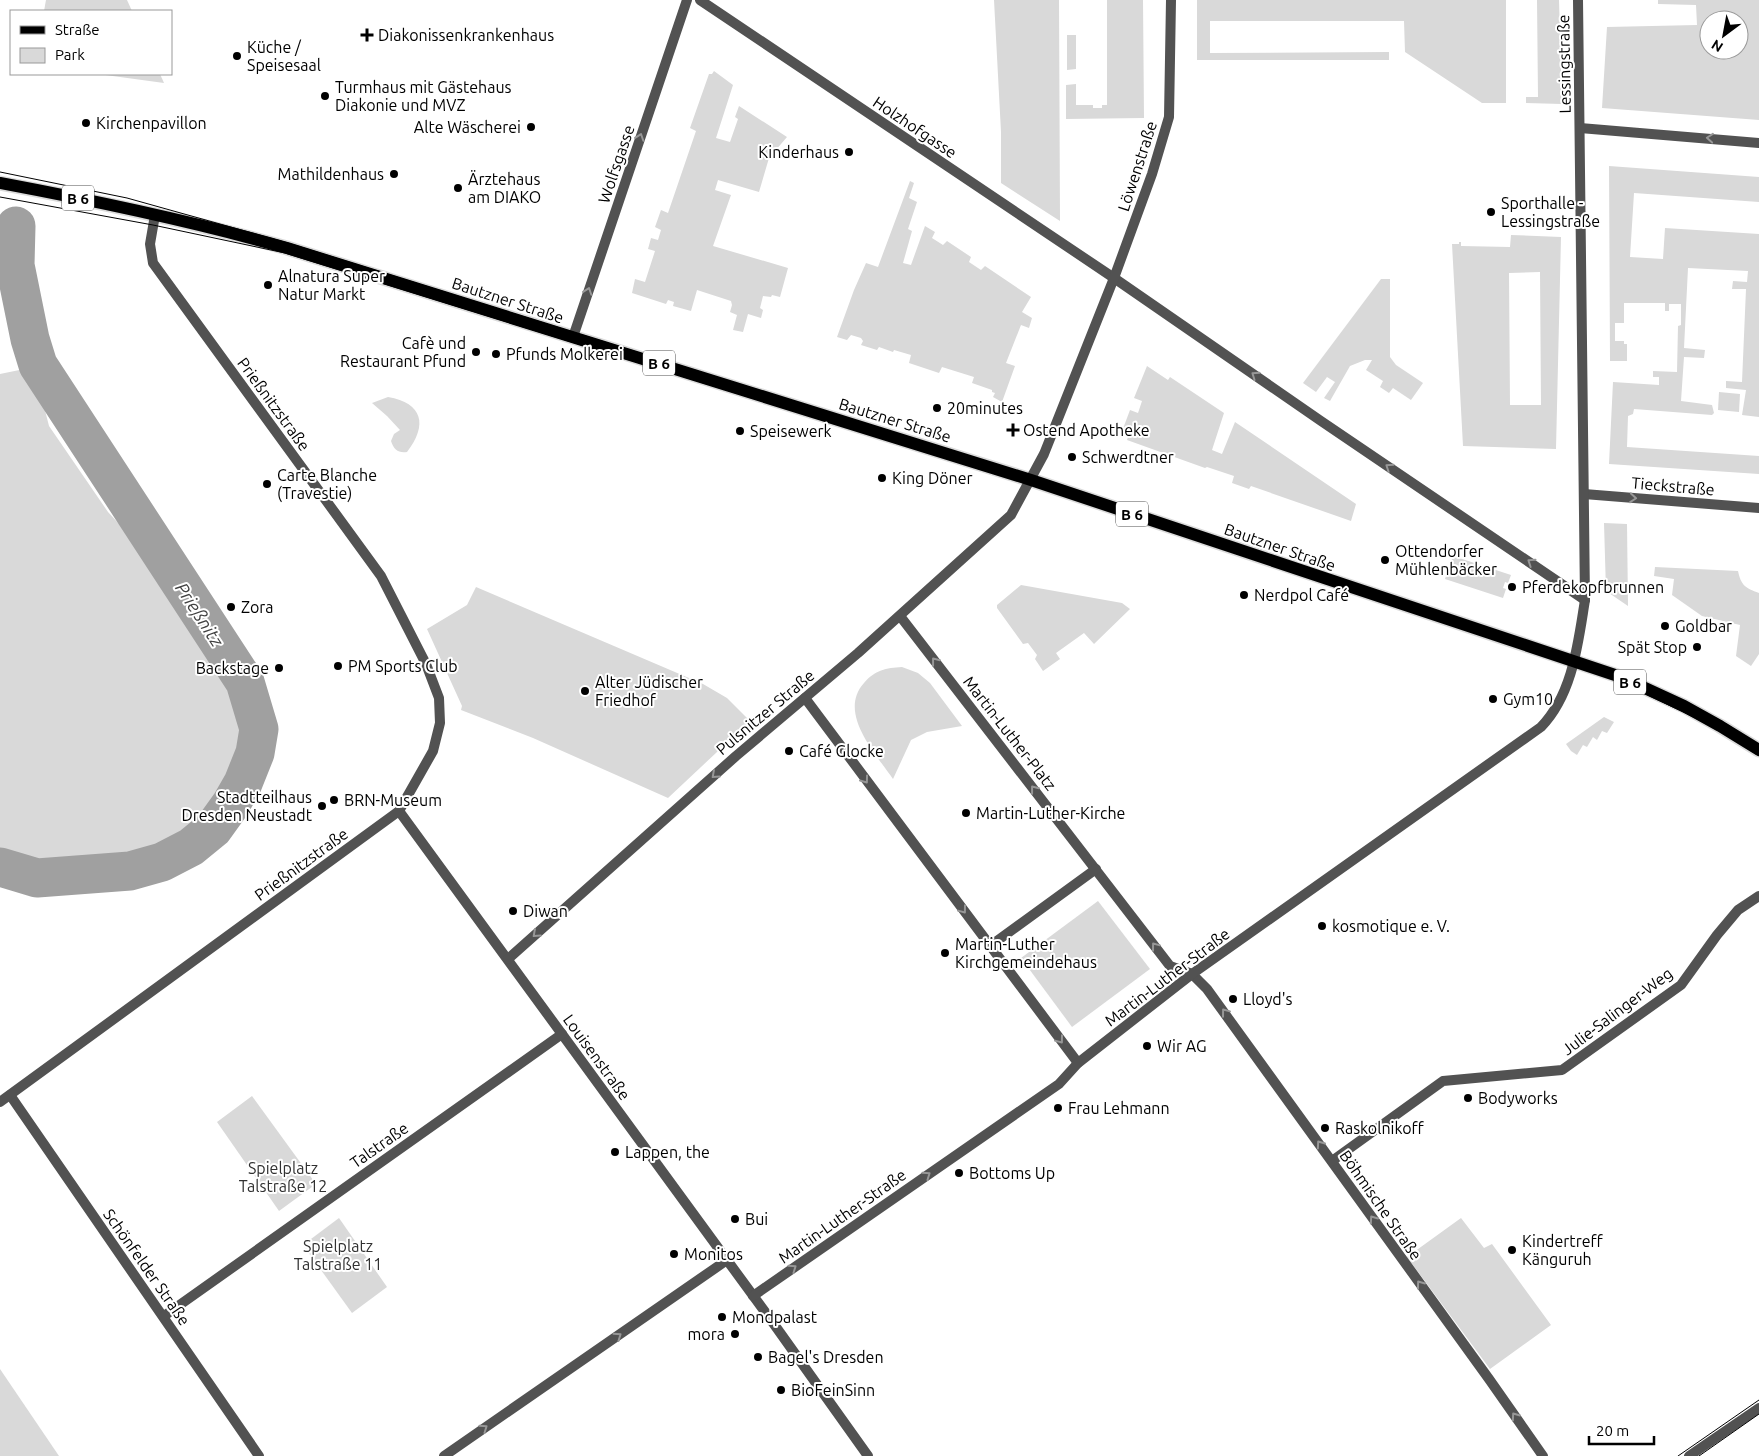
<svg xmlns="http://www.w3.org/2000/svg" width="1759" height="1456" font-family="Ubuntu,sans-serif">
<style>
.green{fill:#d9d9d9;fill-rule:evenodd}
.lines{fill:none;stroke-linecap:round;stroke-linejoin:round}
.river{stroke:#a0a0a0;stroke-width:39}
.primary-casing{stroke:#dbdbdb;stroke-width:15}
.street{stroke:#525252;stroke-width:10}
.primary{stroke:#000;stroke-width:12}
.tram{stroke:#000;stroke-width:1}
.oneway{stroke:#979797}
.poi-dot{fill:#000;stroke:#fff;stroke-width:2}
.labels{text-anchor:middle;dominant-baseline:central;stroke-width:4;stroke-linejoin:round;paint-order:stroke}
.shield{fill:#fff;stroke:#4c4c4c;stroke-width:1}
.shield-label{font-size:15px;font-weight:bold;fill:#000}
.poi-label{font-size:16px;fill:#000;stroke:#fff;text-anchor:start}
.street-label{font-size:16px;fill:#000;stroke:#fff}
.park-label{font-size:16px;fill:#303030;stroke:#fff}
.water-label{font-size:18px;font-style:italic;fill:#414141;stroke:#fff}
</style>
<rect width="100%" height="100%" fill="#fff"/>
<!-- green -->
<g class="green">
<polygon points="46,0 127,0 132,11 44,11"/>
<polygon points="994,0 1059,0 1060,221 1001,183 1001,132"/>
<polygon points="1107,0 1143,0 1144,118 1066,119 1066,85 1076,84 1076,105 1093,105 1093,108 1102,108 1102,105 1107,105"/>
<polygon points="1197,0 1506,0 1506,103 1482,103 1405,52 1404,21 1210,21 1210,53 1389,52 1389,60 1197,60"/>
<polygon points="1537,0 1559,0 1562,104 1526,103 1526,97 1538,97"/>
<path d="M1658,0H1759V120L1602,108L1607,27L1697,25L1696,5L1658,4ZM1709,20H1739V50H1709Z"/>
<polygon points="1067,35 1076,35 1076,69 1067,70"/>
<polygon points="714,71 733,85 716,138 730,142 738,119 735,117 739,106 787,137 769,158 759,192 718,180 715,190 731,195 713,246 788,268 780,297 772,295 771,297 763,296 760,308 763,310 761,318 748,314 743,332 733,330 737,315 730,312 732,305 731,301 697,290 691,311 673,306 674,302 668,300 666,304 632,293 635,279 645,282 655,251 648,249 651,238 658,240 661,230 655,227 661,210 668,213 696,131 690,128 709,74 712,74"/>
<polygon points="98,74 160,74 164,83"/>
<polygon points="1609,166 1759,177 1759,202 1634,193 1630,257 1663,259 1665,228 1759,234 1759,417 1742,415 1746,390 1726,388 1726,381 1742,382 1746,289 1732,289 1733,281 1747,282 1748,271 1688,268 1684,348 1705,350 1704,358 1684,357 1681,401 1712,405 1714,413 1712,415 1634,409 1633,414 1628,416 1627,447 1759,456 1759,474 1609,464 1613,382 1659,385 1659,377 1653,377 1653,371 1677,372 1678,326 1681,325 1681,304 1669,304 1669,311 1665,311 1665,303 1624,303 1624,323 1615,323 1615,341 1624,341 1624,344 1627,344 1627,361 1610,361"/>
<polygon points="910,181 914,183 909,198 917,202 908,229 912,231 903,263 911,265 925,226 935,232 932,238 943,245 947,241 971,257 969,262 981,270 985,266 1031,297 1022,312 1032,318 1029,328 1021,325 1006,363 1015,366 1002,402 993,397 995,393 992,392 992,390 972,383 974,377 942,367 939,373 909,363 911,355 894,350 893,352 879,347 877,350 861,345 863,341 861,338 851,335 847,340 837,337 854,290 866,263 878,267"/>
<path d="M1511,235L1561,237L1556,449L1463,446L1452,244H1459V242H1461V246L1510,247ZM1540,272L1541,405H1510L1509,273Z"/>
<polygon points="1381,279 1390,279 1390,357 1396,365 1423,383 1411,400 1393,388 1389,393 1380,387 1383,381 1366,370 1372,360 1365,360 1350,366 1330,401 1324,398 1335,382 1327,377 1316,392 1303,383"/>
<polygon points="1147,366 1168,380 1170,377 1224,413 1212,450 1222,454 1235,422 1356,504 1351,521 1251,486 1249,489 1232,483 1234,476 1207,467 1205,468 1127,440 1128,437 1121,434 1130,410 1138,413 1142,401 1134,398"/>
<polygon points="34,367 49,426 108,512 153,561 199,623 242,690 255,738 236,785 209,826 170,851 91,867 34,869 0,860 0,374"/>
<polygon points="1719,392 1740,394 1739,412 1718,410"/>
<path d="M388,397C423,403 428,425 407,452C398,453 394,450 391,441L394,434L400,430L387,416L372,403Z"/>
<polygon points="1604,523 1627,524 1628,606 1606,591"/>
<polygon points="1453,556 1511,575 1508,583 1505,582 1503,588 1506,589 1503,598 1445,579"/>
<path d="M1655,567L1738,571C1741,585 1745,588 1759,593V654L1751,666L1736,656L1740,625L1702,616L1672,595L1674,579L1654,576Z"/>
<polygon points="1021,585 1122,603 1130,609 1094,644 1084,633 1056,653 1060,659 1043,671 1035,659 1037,655 1028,643 1023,644 997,608 997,605"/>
<polygon points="476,587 703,684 727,698 750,721 668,798 533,738 461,710 462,706 427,629 467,605"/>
<path d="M902,667L918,673L930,683L962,726L927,732L911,740L893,779C876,754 837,713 864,683C875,670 886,668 902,667Z"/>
<polygon points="1604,717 1614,722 1607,733 1602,731 1597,740 1593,737 1587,747 1583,745 1577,755 1571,751 1566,744"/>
<polygon points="1098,901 1150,969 1072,1027 1021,958"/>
<polygon points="252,1096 316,1184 279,1211 217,1122"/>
<polygon points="339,1218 387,1287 352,1313 303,1245"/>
<polygon points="1461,1218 1484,1248 1492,1244 1551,1325 1490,1369 1407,1257"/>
<polygon points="0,1369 59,1456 0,1456"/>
</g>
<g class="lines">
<!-- river -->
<polyline class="river" points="0,867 37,878 130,871 162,862 191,847 213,829 231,804 243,783 255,753 259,729 245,682 38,365 30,339 15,265 16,226"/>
<defs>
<path id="primary" d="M0,183C96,201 192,221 287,248L1031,480L1621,677L1684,706L1720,726L1759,750"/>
</defs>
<!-- primary casing -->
<use href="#primary" class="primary-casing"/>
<!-- street -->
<g class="street">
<polyline points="700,0 1114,278 1321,421 1585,600"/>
<polyline points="1580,128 1759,143"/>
<polyline points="573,337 687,0"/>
<polyline points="1584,494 1759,508"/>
<polyline points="900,616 1170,966 1192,974 1207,989 1489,1379 1543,1456"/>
<polyline points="805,698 1078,1063"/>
<polyline points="399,811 727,1260 771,1320 868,1456"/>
<polyline points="990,946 1096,869"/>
<polyline points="508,959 736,756 858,653 1011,515 1044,454 1114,278 1152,174 1169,117 1171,0"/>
<polyline points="10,1095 259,1456"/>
<polyline points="0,1102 399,811 433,751 440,723 439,698 426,664 381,576 153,263 150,244 155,215"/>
<polyline points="1332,1161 1443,1081 1562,1070 1681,985 1717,935 1738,910 1759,896"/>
<path d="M753,1296L1059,1084L1078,1063L1192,974L1541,727C1573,694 1578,643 1585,600L1578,0"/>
<polyline points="164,1316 562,1034"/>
<polyline points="444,1456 727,1260"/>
<polyline points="1689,1456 1759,1408"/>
</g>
<!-- primary -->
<use href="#primary" class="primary"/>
<!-- tram -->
<g class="tram">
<polyline points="0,172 127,198 288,243 1033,476 1623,674 1723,722 1759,745"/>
<polyline points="0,197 153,225 285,253 1029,484 1619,681 1718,729 1759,756"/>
<polyline points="1678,1456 1759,1400"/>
<polyline points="1699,1456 1759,1414"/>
</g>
</g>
<!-- one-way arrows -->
<defs><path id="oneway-chevron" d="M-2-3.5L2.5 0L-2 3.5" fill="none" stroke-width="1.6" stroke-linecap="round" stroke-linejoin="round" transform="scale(1.25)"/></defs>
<g class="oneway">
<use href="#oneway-chevron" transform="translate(640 137) rotate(-71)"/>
<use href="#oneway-chevron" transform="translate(1710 138) rotate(-175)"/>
<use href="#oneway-chevron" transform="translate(588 291) rotate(-71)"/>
<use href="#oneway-chevron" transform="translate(1255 375) rotate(-145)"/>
<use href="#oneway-chevron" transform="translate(1389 467) rotate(-146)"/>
<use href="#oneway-chevron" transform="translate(1633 498) rotate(5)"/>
<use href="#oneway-chevron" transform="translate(1531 562) rotate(-146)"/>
<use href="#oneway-chevron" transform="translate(935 661) rotate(-128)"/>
<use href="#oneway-chevron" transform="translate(715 775) rotate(138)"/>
<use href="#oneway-chevron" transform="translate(865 780) rotate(54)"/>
<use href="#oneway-chevron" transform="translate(1034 789) rotate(-128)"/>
<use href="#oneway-chevron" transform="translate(963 910) rotate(53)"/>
<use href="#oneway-chevron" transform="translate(536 934) rotate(138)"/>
<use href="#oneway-chevron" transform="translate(1155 946) rotate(-127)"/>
<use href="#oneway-chevron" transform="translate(1225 1012) rotate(-127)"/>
<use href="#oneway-chevron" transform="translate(1060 1040) rotate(53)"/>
<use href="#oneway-chevron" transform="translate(1320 1144) rotate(-125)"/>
<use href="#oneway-chevron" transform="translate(927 1175) rotate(-35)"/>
<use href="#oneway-chevron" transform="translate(1373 1219) rotate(-125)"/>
<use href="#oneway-chevron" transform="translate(793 1268) rotate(-35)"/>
<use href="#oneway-chevron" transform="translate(1420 1284) rotate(-126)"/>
<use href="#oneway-chevron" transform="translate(618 1336) rotate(-35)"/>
<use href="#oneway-chevron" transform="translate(1515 1416) rotate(-125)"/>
<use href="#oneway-chevron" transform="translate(484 1428) rotate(-35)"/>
</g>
<!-- markers -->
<g class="poi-dot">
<path d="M364.5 27.5h5v5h5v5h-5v5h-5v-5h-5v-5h5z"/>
<circle cx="237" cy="56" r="5"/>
<circle cx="325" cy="96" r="5"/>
<circle cx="86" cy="123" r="5"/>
<circle cx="531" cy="127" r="5"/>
<circle cx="849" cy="152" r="5"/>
<circle cx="394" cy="174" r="5"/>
<circle cx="458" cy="188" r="5"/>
<circle cx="1491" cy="212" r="5"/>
<circle cx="268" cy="285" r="5"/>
<circle cx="476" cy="352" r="5"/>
<circle cx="496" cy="354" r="5"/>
<circle cx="937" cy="408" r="5"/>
<path d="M1010.5 422.5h5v5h5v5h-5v5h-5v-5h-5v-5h5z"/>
<circle cx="740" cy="431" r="5"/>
<circle cx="1072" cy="457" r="5"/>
<circle cx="882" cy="478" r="5"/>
<circle cx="267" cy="484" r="5"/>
<circle cx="1385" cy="560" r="5"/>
<circle cx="1512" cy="587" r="5"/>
<circle cx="1244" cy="595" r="5"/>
<circle cx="231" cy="607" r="5"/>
<circle cx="1665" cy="626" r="5"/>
<circle cx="1697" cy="647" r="5"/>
<circle cx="338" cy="666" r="5"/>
<circle cx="279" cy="668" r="5"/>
<circle cx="585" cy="691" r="5"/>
<circle cx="1493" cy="699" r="5"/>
<circle cx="789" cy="751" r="5"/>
<circle cx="334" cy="800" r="5"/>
<circle cx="322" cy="806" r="5"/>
<circle cx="966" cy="813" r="5"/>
<circle cx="513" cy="911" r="5"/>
<circle cx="1322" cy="926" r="5"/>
<circle cx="945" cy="953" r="5"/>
<circle cx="1233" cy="999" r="5"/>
<circle cx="1147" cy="1046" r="5"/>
<circle cx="1468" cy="1098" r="5"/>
<circle cx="1058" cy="1108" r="5"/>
<circle cx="1325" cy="1128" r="5"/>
<circle cx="615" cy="1152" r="5"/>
<circle cx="959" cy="1173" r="5"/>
<circle cx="735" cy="1219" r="5"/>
<circle cx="1512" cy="1250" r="5"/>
<circle cx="674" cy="1254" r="5"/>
<circle cx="722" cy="1317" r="5"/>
<circle cx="735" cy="1334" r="5"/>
<circle cx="758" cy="1357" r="5"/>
<circle cx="781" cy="1390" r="5"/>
</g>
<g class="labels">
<!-- shield labels -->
<g class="shield">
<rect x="62" y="185.5" width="32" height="25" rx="4"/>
<rect x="643" y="350.5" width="32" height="25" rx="4"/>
<rect x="1116" y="501.5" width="32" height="25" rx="4"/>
<rect x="1614" y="669.5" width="32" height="25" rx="4"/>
</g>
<g class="shield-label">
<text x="78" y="198">B 6</text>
<text x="659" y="363">B 6</text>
<text x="1132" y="514">B 6</text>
<text x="1630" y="682">B 6</text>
</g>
<!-- poi labels -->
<g class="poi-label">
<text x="378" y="35">Diakonissenkrankenhaus</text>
<text x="247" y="47">Küche /<tspan x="247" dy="18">Speisesaal</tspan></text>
<text x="335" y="87">Turmhaus mit Gästehaus<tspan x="335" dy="18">Diakonie und MVZ</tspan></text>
<text x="96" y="123">Kirchenpavillon</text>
<text x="521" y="127" text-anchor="end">Alte Wäscherei</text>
<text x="839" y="152" text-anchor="end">Kinderhaus</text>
<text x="384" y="174" text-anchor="end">Mathildenhaus</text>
<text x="468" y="179">Ärztehaus<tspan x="468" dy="18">am DIAKO</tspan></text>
<text x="1501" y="203">Sporthalle -<tspan x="1501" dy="18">Lessingstraße</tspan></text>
<text x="278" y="276">Alnatura Super<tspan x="278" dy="18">Natur Markt</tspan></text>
<text x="466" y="343" text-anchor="end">Cafè und<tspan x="466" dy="18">Restaurant Pfund</tspan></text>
<text x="506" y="354">Pfunds Molkerei</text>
<text x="947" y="408">20minutes</text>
<text x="1023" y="430">Ostend Apotheke</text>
<text x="750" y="431">Speisewerk</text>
<text x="1082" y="457">Schwerdtner</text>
<text x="277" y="475">Carte Blanche<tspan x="277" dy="18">(Travestie)</tspan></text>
<text x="892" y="478">King Döner</text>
<text x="1395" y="551">Ottendorfer<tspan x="1395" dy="18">Mühlenbäcker</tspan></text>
<text x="1522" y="587">Pferdekopfbrunnen</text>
<text x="1254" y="595">Nerdpol Café</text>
<text x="241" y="607">Zora</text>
<text x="1675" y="626">Goldbar</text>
<text x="1687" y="647" text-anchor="end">Spät Stop</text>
<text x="348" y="666">PM Sports Club</text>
<text x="269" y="668" text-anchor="end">Backstage</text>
<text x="595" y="682">Alter Jüdischer<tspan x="595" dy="18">Friedhof</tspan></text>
<text x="1503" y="699">Gym10</text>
<text x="799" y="751">Café Glocke</text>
<text x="312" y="797" text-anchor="end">Stadtteilhaus<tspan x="312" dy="18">Dresden Neustadt</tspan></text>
<text x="344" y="800">BRN-Museum</text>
<text x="976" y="813">Martin-Luther-Kirche</text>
<text x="523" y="911">Diwan</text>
<text x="1332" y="926">kosmotique e. V.</text>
<text x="955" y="944">Martin-Luther<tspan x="955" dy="18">Kirchgemeindehaus</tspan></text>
<text x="1243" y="999">Lloyd's</text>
<text x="1157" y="1046">Wir AG</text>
<text x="1478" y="1098">Bodyworks</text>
<text x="1068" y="1108">Frau Lehmann</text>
<text x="1335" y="1128">Raskolnikoff</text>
<text x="625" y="1152">Lappen, the</text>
<text x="969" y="1173">Bottoms Up</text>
<text x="745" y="1219">Bui</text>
<text x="1522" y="1241">Kindertreff<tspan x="1522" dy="18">Känguruh</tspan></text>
<text x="684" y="1254">Monitos</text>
<text x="732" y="1317">Mondpalast</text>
<text x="725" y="1334" text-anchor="end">mora</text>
<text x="768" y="1357">Bagel's Dresden</text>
<text x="791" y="1390">BioFeinSinn</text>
</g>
<!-- street labels -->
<g class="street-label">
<text transform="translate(1564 64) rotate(-91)">Lessingstraße</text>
<text transform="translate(915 127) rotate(34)">Holzhofgasse</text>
<text transform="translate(616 164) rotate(-71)">Wolfsgasse</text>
<text transform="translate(1137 166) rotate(-72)">Löwenstraße</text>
<text transform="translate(508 300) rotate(18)">Bautzner Straße</text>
<text transform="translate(274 404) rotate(54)">Prießnitzstraße</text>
<text transform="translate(895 420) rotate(17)">Bautzner Straße</text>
<text transform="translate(1673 486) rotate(5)">Tieckstraße</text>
<text transform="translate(1280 547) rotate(19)">Bautzner Straße</text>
<text transform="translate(765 712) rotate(-40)">Pulsnitzer Straße</text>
<text transform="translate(1010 733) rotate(52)">Martin-Luther-Platz</text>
<text transform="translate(301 864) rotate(-36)">Prießnitzstraße</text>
<text transform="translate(1167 977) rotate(-37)">Martin-Luther-Straße</text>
<text transform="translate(1617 1011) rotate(-37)">Julie-Salinger-Weg</text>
<text transform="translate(597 1057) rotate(54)">Louisenstraße</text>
<text transform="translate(379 1145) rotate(-35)">Talstraße</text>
<text transform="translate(1381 1205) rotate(55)">Böhmische Straße</text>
<text transform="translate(842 1216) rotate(-35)">Martin-Luther-Straße</text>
<text transform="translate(147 1267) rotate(55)">Schönfelder Straße</text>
</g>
<!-- park labels -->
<g class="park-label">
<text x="283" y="1168">Spielplatz<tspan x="283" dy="18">Talstraße 12</tspan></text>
<text x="338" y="1246">Spielplatz<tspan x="338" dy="18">Talstraße 11</tspan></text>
</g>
<!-- water labels -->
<g class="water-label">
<text transform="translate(200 614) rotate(57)">Prießnitz</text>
</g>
</g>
<!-- legend -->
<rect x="10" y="10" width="162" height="65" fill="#ffffff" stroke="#999999"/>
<rect x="20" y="26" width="25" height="8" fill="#000000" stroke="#999999"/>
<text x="55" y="35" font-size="15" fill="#000000">Straße</text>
<rect x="20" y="48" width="25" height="15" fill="#d9d9d9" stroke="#999999"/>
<text x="55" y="60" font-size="15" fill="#000000">Park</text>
<!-- north arrow -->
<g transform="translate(1724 35) rotate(212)"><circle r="24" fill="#ffffff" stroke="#999999"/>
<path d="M0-4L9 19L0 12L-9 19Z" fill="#000000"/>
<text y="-8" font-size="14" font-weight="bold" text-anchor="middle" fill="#000000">N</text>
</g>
<!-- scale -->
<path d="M1589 1436v8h65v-8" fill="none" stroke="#000000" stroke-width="2.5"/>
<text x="1596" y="1436" font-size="15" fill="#000000" stroke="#ffffff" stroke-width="4" paint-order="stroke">20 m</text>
</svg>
